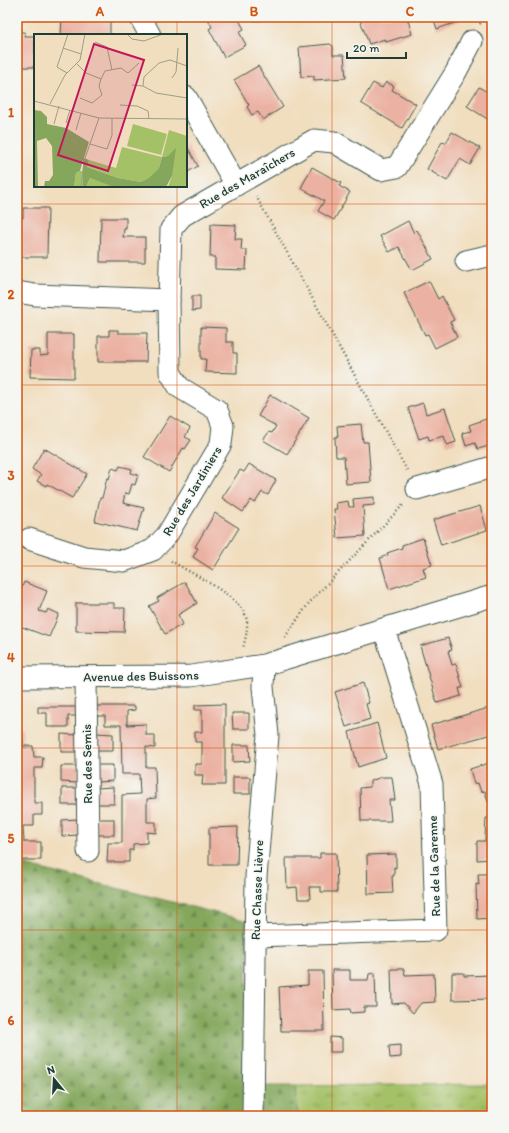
<svg xmlns="http://www.w3.org/2000/svg" width="509" height="1133" font-family="Itim,sans-serif">
<style>
.grass{fill:url(#grass-tufts);stroke:#627f4e}
.forest{fill:url(#forest-firs);stroke:#527248}
.water{fill:url(#water-waves);stroke:#3e7e88}
.building{fill:#ebb2a3}
.lines{fill:none;stroke-linecap:round;stroke-linejoin:round}
.minor-casing{stroke:#3e5549;stroke-width:23}
.path{stroke:#3e5549;stroke-width:2.5;stroke-dasharray:1 3;stroke-linecap:butt}
.minor{stroke:#fff;stroke-width:21}
.grid{fill:none;stroke:#d45610;stroke-width:1;stroke-opacity:0.55}
.labels{text-anchor:middle;dominant-baseline:central;stroke-width:3;stroke-linejoin:round;paint-order:stroke}
.street-label{font-size:13px;fill:#1f3d34;stroke:#f6f6f2}
.inset-road{fill:none;stroke:#9d9e87;stroke-width:1}
.view{fill:#c2185b;fill-opacity:0.15;stroke:#c2185b;stroke-width:2}
.inset-edge{fill:none;stroke:#1f3d34;stroke-width:2}
.neatline{fill:none;stroke:#d45610;stroke-width:1.5}
.grid-label{font-size:13px;text-anchor:middle;font-weight:bold;fill:#d45610}
</style>
<defs>
<pattern id="grass-tufts" width="24" height="20" patternUnits="userSpaceOnUse"><rect width="24" height="20" fill="#a5c168"/><path d="M3 7l-1-3M5 7V3M7 7l1-3M15 17l-1-3M17 17v-4M19 17l1-3" fill="none" stroke="#869e56"/></pattern>
<pattern id="forest-firs" width="22" height="20" patternUnits="userSpaceOnUse"><rect width="22" height="20" fill="#84a75c"/><path d="M5 1l3.5 6h-7zM16 11l3.5 6h-7z" fill="#6b894d"/></pattern>
<pattern id="water-waves" width="16" height="10" patternUnits="userSpaceOnUse"><rect width="16" height="10" fill="#5dbedc"/><path d="M0 5q4-4 8 0t8 0" fill="none" stroke="#4c9cb3"/></pattern>
</defs>
<rect width="100%" height="100%" fill="#f6f6f2"/>
<filter id="ink" filterUnits="userSpaceOnUse"><feTurbulence type="fractalNoise" baseFrequency=".025" numOctaves="2"/><feDisplacementMap in="SourceGraphic" scale="8" xChannelSelector="R" yChannelSelector="G"/><feConvolveMatrix kernelMatrix="1 2 1 2 8 2 1 2 1" color-interpolation-filters="sRGB"/></filter>
<filter id="wash" filterUnits="userSpaceOnUse"><feTurbulence type="fractalNoise" baseFrequency=".012" numOctaves="4" result="noise"/><feDisplacementMap in="SourceGraphic" scale="16" xChannelSelector="R" yChannelSelector="G"/><feGaussianBlur stdDeviation="0.9" result="paint"/><feColorMatrix in="noise" values="0 0 0 0 0 0 0 0 0 0 0 0 0 0 0 0 0 1.4 0 .05"/><feComposite in="paint" operator="in"/></filter>
<g filter="url(#wash)">
<rect width="100%" height="100%" fill="#f1debf"/>
<!-- grass -->
<polygon class="grass" points="492,1084 492,1116 298,1116 295,1086"/>
<!-- forest -->
<polygon class="forest" points="17,863 248,921 245,1086 295,1086 298,1116 17,1116"/>
<!-- water -->
<polygon class="water" points="252,18 252,17 273,18 262,24 254,22"/>
<g id="blocks">
<!-- building -->
<g class="building">
<polygon points="62,17 110,17 110,35 61,35"/>
<polygon points="207,17 242,17 239,20 244,29 239,32 246,45 224,57 209,29 212,27"/>
<polygon points="359,17 407,17 412,34 386,42 385,39 369,44"/>
<polygon points="433,17 458,17 460,21 437,29"/>
<polygon points="17,32 25,32 25,36 35,36 35,67 17,67"/>
<polygon points="330,44 333,46 333,55 344,55 346,78 314,80 314,76 301,77 299,47"/>
<polygon points="258,66 283,107 263,120 258,112 252,115 247,107 249,105 234,80"/>
<polygon points="386,82 394,86 392,90 416,104 402,128 361,103 373,83 382,88"/>
<polygon points="479,87 492,95 492,122 467,106"/>
<polygon points="452,132 480,148 470,165 460,159 447,181 427,169 442,142 446,143"/>
<polygon points="186,144 198,166 186,173"/>
<polygon points="312,167 341,183 339,186 350,192 334,220 318,211 324,201 301,188"/>
<polygon points="23,208 48,208 47,257 19,257 19,228 17,228 17,218 23,218"/>
<polygon points="101,218 126,218 126,229 124,229 123,237 145,237 145,262 100,262"/>
<polygon points="408,221 414,233 417,230 433,259 412,270 399,247 389,252 380,236"/>
<polygon points="211,224 236,225 235,239 242,239 241,250 247,250 246,270 215,269 215,257 210,257"/>
<polygon points="429,281 438,299 442,296 454,320 450,322 457,337 435,348 428,334 425,335 404,293"/>
<polygon points="192,296 200,296 200,310 192,311"/>
<polygon points="201,327 226,328 226,342 233,342 233,353 237,353 237,373 205,372 206,359 201,359"/>
<polygon points="109,330 118,330 118,333 147,333 146,362 98,362 98,336 109,336"/>
<polygon points="48,334 74,334 74,378 30,377 31,350 40,350 40,356 48,355"/>
<polygon points="270,395 309,418 287,454 263,440 269,432 272,433 276,426 258,416"/>
<polygon points="423,403 426,414 445,408 456,442 447,445 444,436 429,440 428,436 419,439 408,408"/>
<polygon points="170,416 190,428 185,437 191,440 185,449 183,448 169,472 144,457"/>
<polygon points="492,417 492,445 478,449 475,443 466,446 462,433 471,431 469,425"/>
<polygon points="361,424 363,442 368,442 371,482 346,484 344,457 336,457 335,437 338,437 337,426"/>
<polygon points="44,448 87,474 72,498 47,484 46,486 37,481 41,475 32,469"/>
<polygon points="249,464 276,480 268,495 262,492 255,503 251,500 243,512 222,498 240,470 244,472"/>
<polygon points="120,466 132,469 131,473 138,475 135,485 132,484 129,494 125,493 123,503 144,508 137,531 95,521 100,498 102,498 107,478 109,479 112,468 118,470"/>
<polygon points="374,497 374,505 363,506 365,536 337,538 334,509 337,509 336,503 348,501 349,507 354,507 353,499"/>
<polygon points="480,506 487,530 441,545 433,520"/>
<polygon points="215,513 239,528 213,570 193,557 198,548 195,547"/>
<polygon points="423,538 432,565 423,568 426,577 389,589 380,558 388,555 387,553 402,548 402,545"/>
<polygon points="24,582 47,591 39,611 46,613 48,609 59,614 49,637 17,625 17,600"/>
<polygon points="185,582 197,603 178,615 183,624 165,634 149,606 159,601 157,598"/>
<polygon points="76,603 114,603 114,608 125,608 124,632 76,631"/>
<polygon points="448,638 452,650 448,651 452,665 456,664 463,688 459,688 461,696 437,703 420,646"/>
<polygon points="363,683 369,703 366,704 370,719 346,727 335,692"/>
<polygon points="225,704 225,785 202,785 203,775 195,775 195,764 202,764 202,742 195,742 195,732 202,732 202,710 195,710 195,705"/>
<polygon points="96,706 135,706 135,710 127,711 127,725 146,724 146,735 155,735 155,748 146,747 146,767 155,767 156,798 147,799 147,822 156,822 156,833 147,832 147,843 133,844 133,850 129,850 129,862 107,862 108,843 122,843 122,795 140,794 139,774 122,774 121,725 105,725 105,716 96,716"/>
<polygon points="38,707 78,707 77,716 68,716 68,727 47,727 47,713 38,713"/>
<polygon points="492,707 492,734 438,749 431,725"/>
<polygon points="232,713 249,713 249,729 233,729"/>
<polygon points="377,723 386,758 358,767 349,732"/>
<polygon points="17,729 22,729 23,746 33,746 34,757 43,757 42,768 34,768 34,803 42,803 42,815 34,815 34,826 23,826 24,842 41,842 41,860 18,860"/>
<polygon points="96,733 113,734 113,751 96,751"/>
<polygon points="61,734 78,735 78,752 61,752"/>
<polygon points="233,745 249,745 250,761 233,762"/>
<polygon points="492,762 492,800 488,802 485,791 481,792 478,783 474,784 470,769"/>
<polygon points="96,765 113,765 113,781 97,782"/>
<polygon points="61,766 78,766 79,783 61,782"/>
<rect x="233" y="777" width="17" height="17"/>
<polygon points="382,777 392,777 395,800 389,800 391,821 361,821 360,788 370,787 370,781"/>
<polygon points="113,787 114,804 97,804 97,788"/>
<rect x="62" y="788" width="16" height="17"/>
<polygon points="486,818 492,818 492,859 477,860 477,841 485,841"/>
<polygon points="79,819 79,835 62,836 62,820"/>
<rect x="97" y="819" width="17" height="16"/>
<polygon points="238,827 237,865 209,865 209,828"/>
<polygon points="320,853 336,853 337,892 321,892 321,887 309,887 310,899 298,899 297,887 287,888 286,858 320,858"/>
<polygon points="396,854 396,868 394,867 394,876 392,876 393,893 368,894 367,855"/>
<polygon points="478,874 492,874 492,918 477,919 476,884 479,885"/>
<polygon points="391,969 404,969 405,975 434,974 435,1002 421,1003 413,1013 404,1003 392,1004"/>
<polygon points="332,970 350,970 350,980 368,980 369,974 375,973 376,1007 364,1007 364,1012 351,1013 350,1009 333,1010"/>
<polygon points="308,971 323,971 324,1031 281,1031 279,987 308,985"/>
<polygon points="452,973 464,973 464,976 492,975 492,999 452,1000"/>
<polygon points="330,1037 342,1038 342,1052 330,1052"/>
<polygon points="401,1045 401,1057 390,1058 389,1046"/>
</g>
</g>
</g>
<g filter="url(#ink)">
<use href="#blocks" fill-opacity="0" stroke="#3e5549" stroke-width="1"/>
<g class="lines">
<defs>
<g id="minor">
<polyline points="140,17 150,35"/>
<polyline points="186,97 236,185"/>
<polyline points="466,261 492,255"/>
<polyline points="17,292 35,295 169,300 171,229 182,216 314,140 334,142 381,170 397,167 456,72 472,41"/>
<polyline points="417,489 492,467"/>
<polyline points="29,539 84,557 124,561 153,550 167,535 221,444 223,426 217,410 179,387 170,372 169,300"/>
<polyline points="17,677 191,676 264,665 492,596"/>
<polyline points="86,677 88,851"/>
<polyline points="255,936 436,930 432,784 384,629"/>
<polyline points="253,1116 256,877 268,735 263,687 264,665"/>
</g>
</defs>
<!-- minor casing -->
<use href="#minor" class="minor-casing"/>
<!-- path -->
<g class="path">
<polyline points="480,24 484,17"/>
<polyline points="256,196 408,472"/>
<path d="M171,561C191,573 233,593 244,612C250,623 246,636 243,648"/>
<polyline points="285,637 309,603 404,504"/>
</g>
<!-- minor -->
<use href="#minor" class="minor"/>
</g>
</g>
<!-- grid -->
<path class="grid" d="M177,17V35M332,17V1116M177,186V1116M17,204H492M17,385H492M17,566H492M17,748H492M17,930H492"/>
<g class="labels">
<!-- street labels -->
<g class="street-label">
<text transform="translate(247 178) rotate(-30)">Rue des Maraîchers</text>
<text transform="translate(192 491) rotate(-59)">Rue des Jardiniers</text>
<text transform="translate(141 676) rotate(-1)">Avenue des Buissons</text>
<text transform="translate(87 764) rotate(-91)">Rue des Semis</text>
<text transform="translate(434 866) rotate(-92)">Rue de la Garenne</text>
<text transform="translate(257 890) rotate(-88)">Rue Chasse Lièvre</text>
</g>
</g>
<!-- overview -->
<g transform="translate(34 34)">
<rect width="153" height="153" fill="#f1debf"/>
<path d="M135,96L153,102V148L151,153H134L138,142L133,122L128,123L125,134L116,144L107,148L84,144L53,133L55,126L82,134L88,113L128,123ZM46,137H49V153H40L42,139ZM56,144L77,151L80,153H52Z" fill="#a5c168"/>
<path d="M0,76L7,77L13,83V90L32,94L55,108L50,124L55,126L53,133L84,144L107,148L115,144L125,134L128,123L134,122L142,114L138,142L132,153H80L56,144L52,153H49V126L46,137L42,139L40,153H10L11,147H15L19,141L18,112L12,104L3,107L4,153H0Z" fill="#84a75c"/>
<path d="M99,90L133,100L127,121L93,112Z" fill="#a5c168"/>
<path class="inset-road" d="M93,0L98,5L110,7L129,0M61,8L73,13L78,36M29,14L47,20M43,30L52,39L67,45L71,37L87,34L94,39L105,29M33,39L23,33L34,0M138,44L142,38L144,14M98,51L109,52L122,59L153,64M109,52L110,43L125,29L136,26L153,32M46,64L58,69L68,61L65,52L67,45M0,67L65,84L153,85M16,70L31,41L46,26L51,0M86,71L103,72L114,77L115,85M32,89L36,76M20,90L25,72M42,96L47,79M56,110L73,115L78,101V84M47,153L50,127L65,84"/>
<path class="view" d="M60,10L110,26L74,137L24,121Z"/>
<rect width="153" height="153" class="inset-edge"/>
</g>
<!-- margin -->
<rect width="509" height="1133" fill="none" stroke="#f6f6f2" stroke-width="44"/>
<!-- north arrow -->
<g transform="translate(54 1079) rotate(342)" stroke="#f6f6f2" stroke-width="3" paint-order="stroke">
<path d="M0-3L7 15L0 10L-7 15Z" fill="#1f3d34"/>
<text y="-6" font-size="11" font-weight="bold" text-anchor="middle" fill="#1f3d34">N</text>
</g>
<!-- scale -->
<path d="M347 52v6h59v-6" fill="none" stroke="#1f3d34" stroke-width="2"/>
<text x="353" y="52" font-size="12" fill="#1f3d34" stroke="#f6f6f2" stroke-width="3" paint-order="stroke">20 m</text>
<rect x="22" y="22" width="465" height="1089" class="neatline"/>
<g class="grid-label">
<text x="100" y="16">A</text>
<text x="254" y="16">B</text>
<text x="410" y="16">C</text>
<text x="11" y="117">1</text>
<text x="11" y="299">2</text>
<text x="11" y="480">3</text>
<text x="11" y="662">4</text>
<text x="11" y="843">5</text>
<text x="11" y="1025">6</text>
</g>
</svg>
